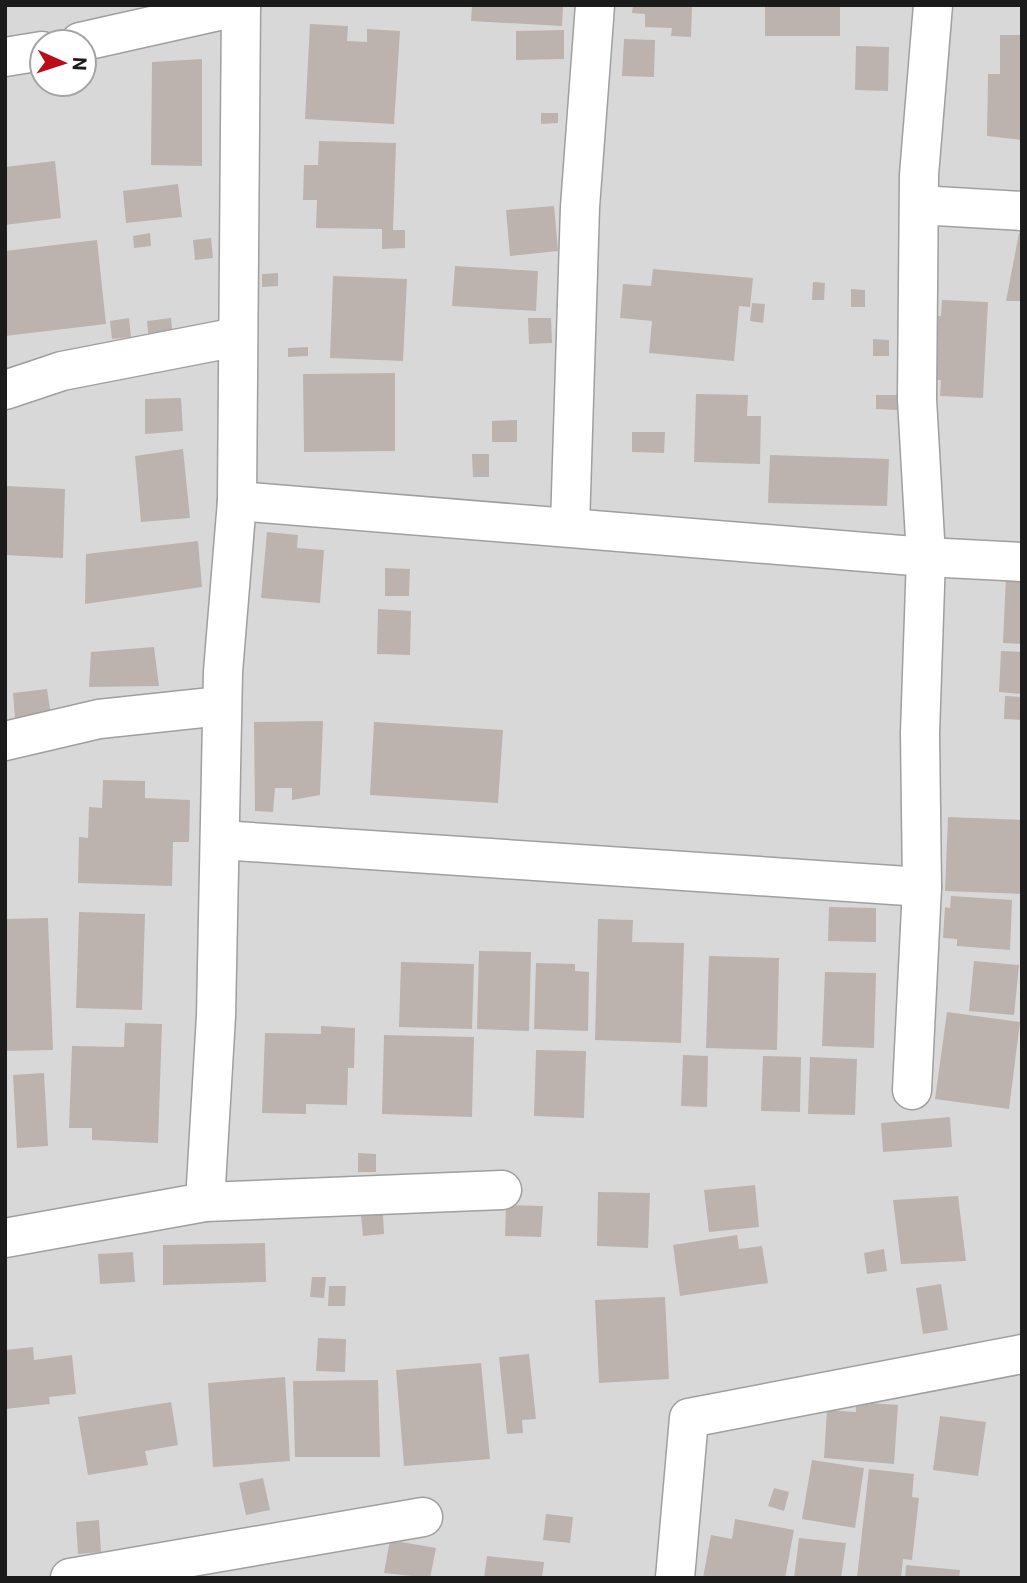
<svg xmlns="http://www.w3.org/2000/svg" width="1027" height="1583" font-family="Roboto,sans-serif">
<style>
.residential{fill:#d9d8d8;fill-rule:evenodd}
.building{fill:#bcb3ae}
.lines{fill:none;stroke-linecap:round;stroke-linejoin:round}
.minor-casing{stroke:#9f9f9f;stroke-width:41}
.minor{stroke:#fff;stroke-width:38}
</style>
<rect width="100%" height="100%" fill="#ece8e1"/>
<!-- residential -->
<path class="residential" d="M5,5H1022V1578H5ZM42,42H84V84H42Z"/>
<!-- building -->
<g class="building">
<polygon points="472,5 563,6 562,26 471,21"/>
<polygon points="633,5 692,5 691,37 671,36 672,28 645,27 645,14 632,13"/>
<rect x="765" y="5" width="75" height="31"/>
<polygon points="310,24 348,26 347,41 367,42 367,29 400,31 394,124 305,119"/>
<polygon points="564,30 564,59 516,60 516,31"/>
<polygon points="1000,35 1022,35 1022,140 987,136 988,74 1000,74"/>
<polygon points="624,39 655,40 654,77 622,76"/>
<polygon points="856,46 889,47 888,91 855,90"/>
<polygon points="202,59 202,166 151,165 152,62"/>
<polygon points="541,113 558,113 558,123 541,124"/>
<polygon points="319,141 396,143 393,230 405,230 405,248 382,249 382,229 316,228 317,200 303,200 304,165 318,165"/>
<polygon points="55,161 61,218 5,225 5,167"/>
<polygon points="178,184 182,217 126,223 123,191"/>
<polygon points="554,206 558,251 510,256 506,210"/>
<polygon points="150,233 151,246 134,248 133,236"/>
<polygon points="1019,233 1022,234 1022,301 1006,301"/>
<polygon points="211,238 213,258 195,260 193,240"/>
<polygon points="97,240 106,324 5,336 5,251"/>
<polygon points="455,266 538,271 536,311 452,306"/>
<polygon points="653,269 753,278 750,307 739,306 734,361 649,353 652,321 620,318 623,284 651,286"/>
<polygon points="278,273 278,286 262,287 262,274"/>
<polygon points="333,276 407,279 403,361 330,358"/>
<polygon points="813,282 825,283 824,300 812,300"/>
<polygon points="851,289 865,290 865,307 851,307"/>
<polygon points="942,300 988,302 983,398 940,396 941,380 929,380 932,316 941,316"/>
<polygon points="752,303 765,304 763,323 750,321"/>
<polygon points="129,318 131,337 112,339 110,321"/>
<polygon points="171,318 173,340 149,342 147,321"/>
<polygon points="528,318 551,318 552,343 529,344"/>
<polygon points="873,339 889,340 889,356 873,356"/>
<polygon points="308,347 308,356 288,357 288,348"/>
<polygon points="395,373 395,451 304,452 303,374"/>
<polygon points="696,394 748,395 747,416 761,416 760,464 694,462"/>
<polygon points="876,395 897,395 897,410 876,409"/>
<polygon points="181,398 183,431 145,434 145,399"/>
<polygon points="517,420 517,442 492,442 492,421"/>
<polygon points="632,432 665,432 664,453 632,452"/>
<polygon points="183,449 190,518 141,522 135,456"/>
<polygon points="472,454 489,454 489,477 473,477"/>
<polygon points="770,455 889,459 887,506 768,503"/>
<polygon points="5,486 65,489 63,558 5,555"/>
<polygon points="267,532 298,535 297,548 324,550 320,603 261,598"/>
<polygon points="198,541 202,587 85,604 86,554"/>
<polygon points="385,568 410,569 409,596 385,596"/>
<polygon points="1006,575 1022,575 1022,644 1003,643"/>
<polygon points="378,609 411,611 410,655 377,654"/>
<polygon points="154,647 159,686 89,687 91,652"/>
<polygon points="1001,651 1022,652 1022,694 999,692"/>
<polygon points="47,689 51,715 15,718 13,693"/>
<polygon points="1005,696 1022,697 1022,720 1004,719"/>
<polygon points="323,721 320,795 292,800 292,788 275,788 273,812 255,811 254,722"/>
<polygon points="374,722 503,730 498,803 370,795"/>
<polygon points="103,780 145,781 145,798 190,800 189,842 173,842 172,886 78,883 79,837 88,838 89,807 102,808"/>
<polygon points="948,817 1022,820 1022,894 945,891"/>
<polygon points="951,896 1012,900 1010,950 957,946 957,939 943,938 945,907 950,908"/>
<polygon points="829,907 876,908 876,942 828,941"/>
<polygon points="79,912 145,914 142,1010 76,1008"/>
<polygon points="48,918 53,1050 5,1051 5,919"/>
<polygon points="598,919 633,920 632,942 684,943 681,1043 595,1040"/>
<polygon points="479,951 531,952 529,1031 477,1029"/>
<polygon points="709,956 779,958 777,1050 706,1048"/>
<polygon points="974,961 1019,965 1014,1015 969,1011"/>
<polygon points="401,962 474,964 472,1029 399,1027"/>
<polygon points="536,963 575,964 575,971 589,972 588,1031 534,1029"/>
<polygon points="825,972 876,973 874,1048 822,1046"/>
<polygon points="947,1012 1020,1022 1009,1109 935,1099"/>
<polygon points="125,1023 162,1024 158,1143 92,1140 92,1128 69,1128 72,1046 124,1047"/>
<polygon points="321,1026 355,1028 354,1068 348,1068 347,1105 306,1104 306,1114 262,1113 265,1033 321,1034"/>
<polygon points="384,1035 474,1037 472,1117 382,1114"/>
<polygon points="536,1050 586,1051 584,1118 534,1116"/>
<polygon points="683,1055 708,1056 707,1107 681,1106"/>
<polygon points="763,1056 801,1057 800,1112 761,1111"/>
<polygon points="810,1057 857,1059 855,1115 808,1114"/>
<polygon points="44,1073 48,1146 17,1148 13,1075"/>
<polygon points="950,1117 952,1147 883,1152 881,1123"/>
<polygon points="358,1153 376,1154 376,1172 358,1172"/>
<polygon points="755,1185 759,1227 709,1232 704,1190"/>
<polygon points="598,1192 650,1193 648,1248 597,1246"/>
<polygon points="958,1196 966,1261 901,1264 893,1200"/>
<polygon points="506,1205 543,1206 541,1237 505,1236"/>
<polygon points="383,1214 384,1234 363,1236 361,1216"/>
<polygon points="737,1235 739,1249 762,1246 768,1283 680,1296 673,1245"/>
<polygon points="265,1243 266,1282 163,1285 163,1245"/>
<polygon points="884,1249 887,1271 867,1274 864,1253"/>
<polygon points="133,1252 135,1282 100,1284 98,1254"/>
<polygon points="312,1277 326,1277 324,1298 310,1297"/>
<polygon points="941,1284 948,1330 923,1334 916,1288"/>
<polygon points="329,1286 346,1286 345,1306 328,1306"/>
<polygon points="665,1297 669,1379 599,1383 595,1300"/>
<polygon points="318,1338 346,1339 345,1372 316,1371"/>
<polygon points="33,1347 34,1360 72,1355 76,1394 49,1397 50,1404 5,1409 5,1350"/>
<polygon points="529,1354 536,1419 522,1420 523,1433 507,1434 499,1357"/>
<polygon points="481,1363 490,1459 404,1466 396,1370"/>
<polygon points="285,1377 290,1461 213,1467 208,1383"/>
<polygon points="378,1380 380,1457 295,1457 293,1381"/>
<polygon points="171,1402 178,1445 145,1451 148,1465 88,1475 78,1417"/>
<polygon points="856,1402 898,1405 894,1464 824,1458 827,1410 856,1412"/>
<polygon points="940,1416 986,1422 978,1476 933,1470"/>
<polygon points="812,1460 864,1468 855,1528 802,1519"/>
<polygon points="869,1469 914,1474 912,1497 919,1498 912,1560 903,1559 901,1578 857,1578"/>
<polygon points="263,1478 270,1510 246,1515 239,1483"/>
<polygon points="774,1488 789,1492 784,1511 768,1506"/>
<polygon points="546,1514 573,1517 570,1543 543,1540"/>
<polygon points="735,1519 794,1530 785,1578 703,1578 711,1535 732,1539"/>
<polygon points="99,1520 101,1552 78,1554 76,1522"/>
<polygon points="799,1538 846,1543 841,1578 794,1578"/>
<polygon points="390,1540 436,1548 430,1578 384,1573"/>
<polygon points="487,1556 544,1562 542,1578 484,1578"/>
<polygon points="906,1565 960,1570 959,1578 905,1578"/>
</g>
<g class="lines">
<defs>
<g id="minor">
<polyline points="80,42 241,6"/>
<polyline points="5,57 42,51"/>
<polyline points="919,205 1022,211"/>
<polyline points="5,390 62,371 237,337"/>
<polyline points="237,501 926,557 1022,562"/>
<polyline points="570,526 580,207 595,5"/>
<polyline points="5,741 99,719 221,706"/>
<polyline points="221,840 922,887"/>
<polyline points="912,1090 922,887 920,733 926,557 917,399 919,175 933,5"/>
<polyline points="205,1202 502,1190"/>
<polyline points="5,1238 205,1202 216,1016 223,672 237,501 241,5"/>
<polyline points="70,1578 423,1517"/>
<polyline points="675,1578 689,1418 1022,1354"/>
</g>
</defs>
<!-- minor casing -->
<use href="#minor" class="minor-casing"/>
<!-- minor -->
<use href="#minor" class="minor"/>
</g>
<!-- border -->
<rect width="1027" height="1583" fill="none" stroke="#1b1b1b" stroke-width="14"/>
<!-- north arrow -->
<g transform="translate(63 63) rotate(93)"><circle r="33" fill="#ffffff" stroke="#a4a4a4" stroke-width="2"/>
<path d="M0-5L12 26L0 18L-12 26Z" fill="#ba0c19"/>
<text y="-10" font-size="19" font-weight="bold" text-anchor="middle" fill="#1b1b1b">N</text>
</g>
</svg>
